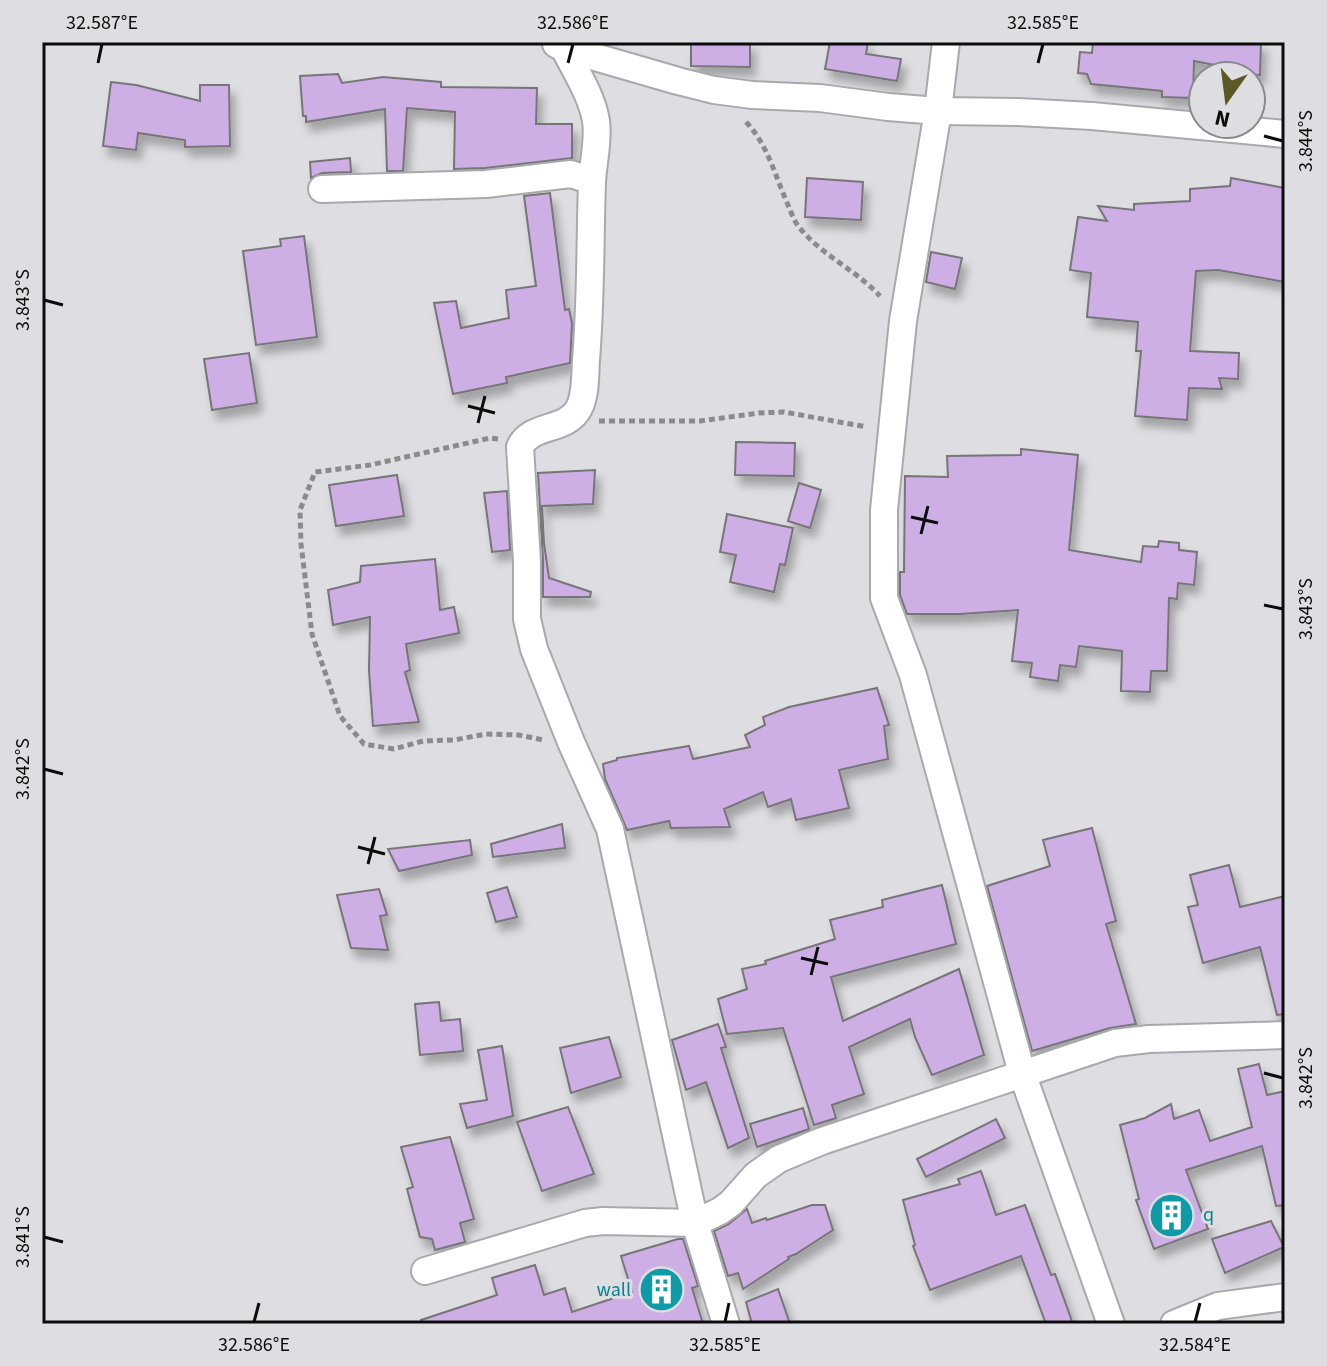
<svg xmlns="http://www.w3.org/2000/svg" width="1327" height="1366" font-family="'Source Sans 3',sans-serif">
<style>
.building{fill:#cdafe5;stroke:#777578;stroke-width:2;filter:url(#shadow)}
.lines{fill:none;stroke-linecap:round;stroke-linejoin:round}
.minor-casing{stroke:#a9a9ad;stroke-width:30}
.path{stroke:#8b8b8d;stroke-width:5;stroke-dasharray:6 4;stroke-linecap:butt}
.minor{stroke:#fff;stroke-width:26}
.ticks{fill:none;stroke:#0c0c0d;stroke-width:3}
.labels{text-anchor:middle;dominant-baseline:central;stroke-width:6;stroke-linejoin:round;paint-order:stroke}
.culture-label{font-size:20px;fill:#0d838f;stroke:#dedee2;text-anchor:start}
.neatline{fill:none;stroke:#0c0c0d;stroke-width:3}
.ticks-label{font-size:20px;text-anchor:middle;fill:#0c0c0d}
</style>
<defs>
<filter id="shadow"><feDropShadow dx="5" dy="9" stdDeviation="4" flood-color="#0004"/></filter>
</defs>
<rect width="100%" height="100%" fill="#dedee2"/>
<!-- building -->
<g class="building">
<polygon points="691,42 750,42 750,67 691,66"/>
<polygon points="830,42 868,42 866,54 901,59 897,81 825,69"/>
<polygon points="1093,42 1261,42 1260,75 1236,74 1236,69 1194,61 1193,98 1162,97 1162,91 1091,84 1087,74 1078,73 1080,52 1092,53"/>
<polygon points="338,74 342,83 383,77 441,82 441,87 537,88 536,124 572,124 572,158 485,168 454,169 455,112 407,108 403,171 387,171 385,109 306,122 306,116 303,116 300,76"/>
<polygon points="111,82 136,85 200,101 200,85 229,85 230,146 185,147 185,140 138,133 136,150 103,146"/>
<polygon points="350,158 351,172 322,173 311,178 310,162"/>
<polygon points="807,178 863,182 861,220 805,217"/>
<polygon points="1231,178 1285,188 1285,282 1218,270 1196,271 1190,351 1239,353 1238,379 1219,378 1222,389 1189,388 1187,420 1135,416 1141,351 1136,351 1138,322 1087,317 1091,273 1070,270 1078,217 1107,221 1098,206 1134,210 1134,204 1190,201 1190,189 1230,186"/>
<polygon points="550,193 565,310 569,309 572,323 570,363 506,377 507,383 453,394 434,303 456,301 461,328 509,318 506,290 536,286 524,196"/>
<polygon points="304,236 317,337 256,345 243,251 281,246 280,239"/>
<polygon points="931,252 962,258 955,289 926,282"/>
<polygon points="249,353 257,403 212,410 204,359"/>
<polygon points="736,442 795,443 794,476 735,475"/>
<polygon points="1021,449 1078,455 1069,550 1141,562 1143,546 1158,547 1159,541 1179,543 1179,550 1197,552 1194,585 1178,583 1177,599 1169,598 1167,671 1151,671 1150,692 1121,691 1122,651 1079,646 1076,667 1060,665 1058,681 1030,677 1032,663 1012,661 1018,610 960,614 907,614 900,595 900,572 904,572 905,476 948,477 947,456 1021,455"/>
<polygon points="595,470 593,504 542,506 544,543 549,578 591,592 590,597 543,597 543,560 538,473"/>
<polygon points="397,475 404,516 336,526 329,485"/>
<polygon points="799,483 821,490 810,528 788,521"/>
<polygon points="507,491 510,550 492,552 484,493"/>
<polygon points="727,514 793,528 785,565 780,564 774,592 730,582 736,555 720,552"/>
<polygon points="435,559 440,610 454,607 459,633 406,644 410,670 405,672 419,722 373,726 369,671 370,617 333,625 328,590 360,582 361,566"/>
<polygon points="877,688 889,725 884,726 888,759 839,770 849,808 796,820 791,799 768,807 763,792 724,809 730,827 671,828 669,821 627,830 605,779 603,764 617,760 617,758 689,746 693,759 750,747 745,735 765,725 763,717 789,707"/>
<polygon points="562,824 565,848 493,857 491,844"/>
<polygon points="1092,828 1116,921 1106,924 1136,1024 1110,1028 1032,1051 987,886 1050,866 1043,840"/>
<polygon points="470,840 472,855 399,871 388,849"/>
<polygon points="1229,865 1240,907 1285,896 1285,1014 1277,1015 1260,947 1203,963 1188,907 1198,905 1190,875"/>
<polygon points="942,885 956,944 831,977 843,1021 959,969 984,1055 932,1075 915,1037 910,1019 849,1047 864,1094 832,1105 836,1118 814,1125 783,1028 727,1034 718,999 747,989 742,969 766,964 765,961 835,939 830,920 883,907 882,900"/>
<polygon points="507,887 517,917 496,922 487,893"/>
<polygon points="379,889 387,915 380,916 388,950 351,948 337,895"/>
<polygon points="439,1002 441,1021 460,1019 463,1051 420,1055 415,1004"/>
<polygon points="718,1024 726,1047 721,1048 749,1138 728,1148 706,1082 686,1090 672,1040"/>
<polygon points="609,1037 621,1077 571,1093 560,1048"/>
<polygon points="502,1046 513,1116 467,1128 460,1104 487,1100 478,1050"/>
<polygon points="1259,1064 1267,1095 1285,1091 1285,1205 1276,1206 1262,1146 1186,1170 1208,1229 1154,1249 1136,1200 1139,1199 1120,1125 1145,1118 1171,1104 1174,1119 1199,1110 1210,1141 1252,1127 1238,1069"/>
<polygon points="568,1107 594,1174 542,1191 517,1122"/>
<polygon points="803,1108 809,1129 757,1147 750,1124"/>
<polygon points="996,1119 1005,1138 926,1177 917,1159"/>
<polygon points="450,1137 474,1219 460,1223 465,1242 435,1250 432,1239 420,1237 407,1189 413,1187 401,1147"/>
<polygon points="981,1171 996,1215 1025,1205 1051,1275 1055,1274 1073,1324 1046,1324 1021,1256 930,1290 913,1246 915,1245 903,1200 960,1184 958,1179"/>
<polygon points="812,1205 825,1205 833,1230 796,1254 788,1257 789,1259 743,1289 738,1273 728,1276 714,1231 729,1224 747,1209 752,1223 766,1218 767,1220"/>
<polygon points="1271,1221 1284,1247 1225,1273 1212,1239"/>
<polygon points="678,1239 683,1239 698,1286 692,1288 703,1324 422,1324 421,1320 497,1295 492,1278 535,1265 544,1295 565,1288 572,1312 632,1292 621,1256"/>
<polygon points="778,1289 790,1324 752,1324 746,1302"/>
</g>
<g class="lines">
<defs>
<g id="minor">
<polyline points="946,42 938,111 903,321 884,510 884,598 913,675 1022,1073 1111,1324"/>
<polyline points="556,44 564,48 678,81 714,90 752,95 820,98 888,107 938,111 1018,112 1092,116 1285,134"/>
<path d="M564,48C575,70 592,96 596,121C599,140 593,162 592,182C590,241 591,300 586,360C585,374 586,395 579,408C567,432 531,423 520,447L527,561V619L534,649L571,742L610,829L695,1223L726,1324"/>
<polyline points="322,189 486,184 571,174 592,181"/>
<polyline points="425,1271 585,1223 603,1221 695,1223 720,1211 731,1203 756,1175 779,1159 822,1141 1115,1043 1149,1039 1285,1035"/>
<polyline points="1174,1324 1218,1306 1285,1297"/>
</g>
</defs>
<!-- minor casing -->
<use href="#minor" class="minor-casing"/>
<!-- path -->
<g class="path">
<path d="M746,122C768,145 775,176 788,205C791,212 794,221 799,227C821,255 856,270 880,296"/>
<polyline points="599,421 700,421 759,413 784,412 867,427"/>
<polyline points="498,439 490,438 370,465 315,472 300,510 301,544 312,634 340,716 364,744 394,749 423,741 454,740 486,734 518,735 544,740"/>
</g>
<!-- minor -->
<use href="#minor" class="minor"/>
</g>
<!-- ticks -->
<path class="ticks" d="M98,63L102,44M568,63L573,44M1038,63L1043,44M1264,136L1283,141M44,300L63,305M468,406L495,413M478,423L485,396M911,517L938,523M921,534L928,506M1264,605L1283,609M44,769L63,774M358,847L385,854M368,864L375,837M801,958L828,964M811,975L818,947M1264,1073L1283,1078M44,1237L63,1242M254,1322L259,1303M725,1322L729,1303M1195,1322L1200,1303"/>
<!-- icons -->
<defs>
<symbol id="building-disc" viewBox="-11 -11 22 22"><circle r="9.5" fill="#0f9aa8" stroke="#dedee2"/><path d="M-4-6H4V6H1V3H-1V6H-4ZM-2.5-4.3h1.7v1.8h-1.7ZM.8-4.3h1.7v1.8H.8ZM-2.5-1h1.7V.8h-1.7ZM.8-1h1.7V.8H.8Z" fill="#fff"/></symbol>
</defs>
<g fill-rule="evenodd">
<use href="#building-disc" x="1146" y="1190" width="51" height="51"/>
<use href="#building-disc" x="636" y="1264" width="51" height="51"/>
</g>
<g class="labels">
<!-- culture labels -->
<g class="culture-label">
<text x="1203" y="1215">q</text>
<text x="631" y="1290" text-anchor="end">wall</text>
</g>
</g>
<!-- border -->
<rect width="1327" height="1366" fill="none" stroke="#dedee2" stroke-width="88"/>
<!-- north arrow -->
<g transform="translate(1227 100) rotate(194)"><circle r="38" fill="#dedee2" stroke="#8a8a8d" stroke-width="2"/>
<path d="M0-6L14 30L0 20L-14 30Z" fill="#5c5824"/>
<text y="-12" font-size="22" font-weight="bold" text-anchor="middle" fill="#0c0c0d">N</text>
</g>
<rect x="44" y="44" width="1239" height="1278" class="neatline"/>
<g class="ticks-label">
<text x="102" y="29">32.587°E</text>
<text x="573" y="29">32.586°E</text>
<text x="1043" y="29">32.585°E</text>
<text transform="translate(1305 141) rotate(-90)" y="7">3.844°S</text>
<text transform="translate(22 300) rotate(-90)" y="7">3.843°S</text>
<text transform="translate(1305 609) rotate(-90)" y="7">3.843°S</text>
<text transform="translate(22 769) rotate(-90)" y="7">3.842°S</text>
<text transform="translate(1305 1078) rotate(-90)" y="7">3.842°S</text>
<text transform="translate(22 1237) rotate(-90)" y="7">3.841°S</text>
<text x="254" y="1351">32.586°E</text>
<text x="725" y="1351">32.585°E</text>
<text x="1195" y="1351">32.584°E</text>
</g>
</svg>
